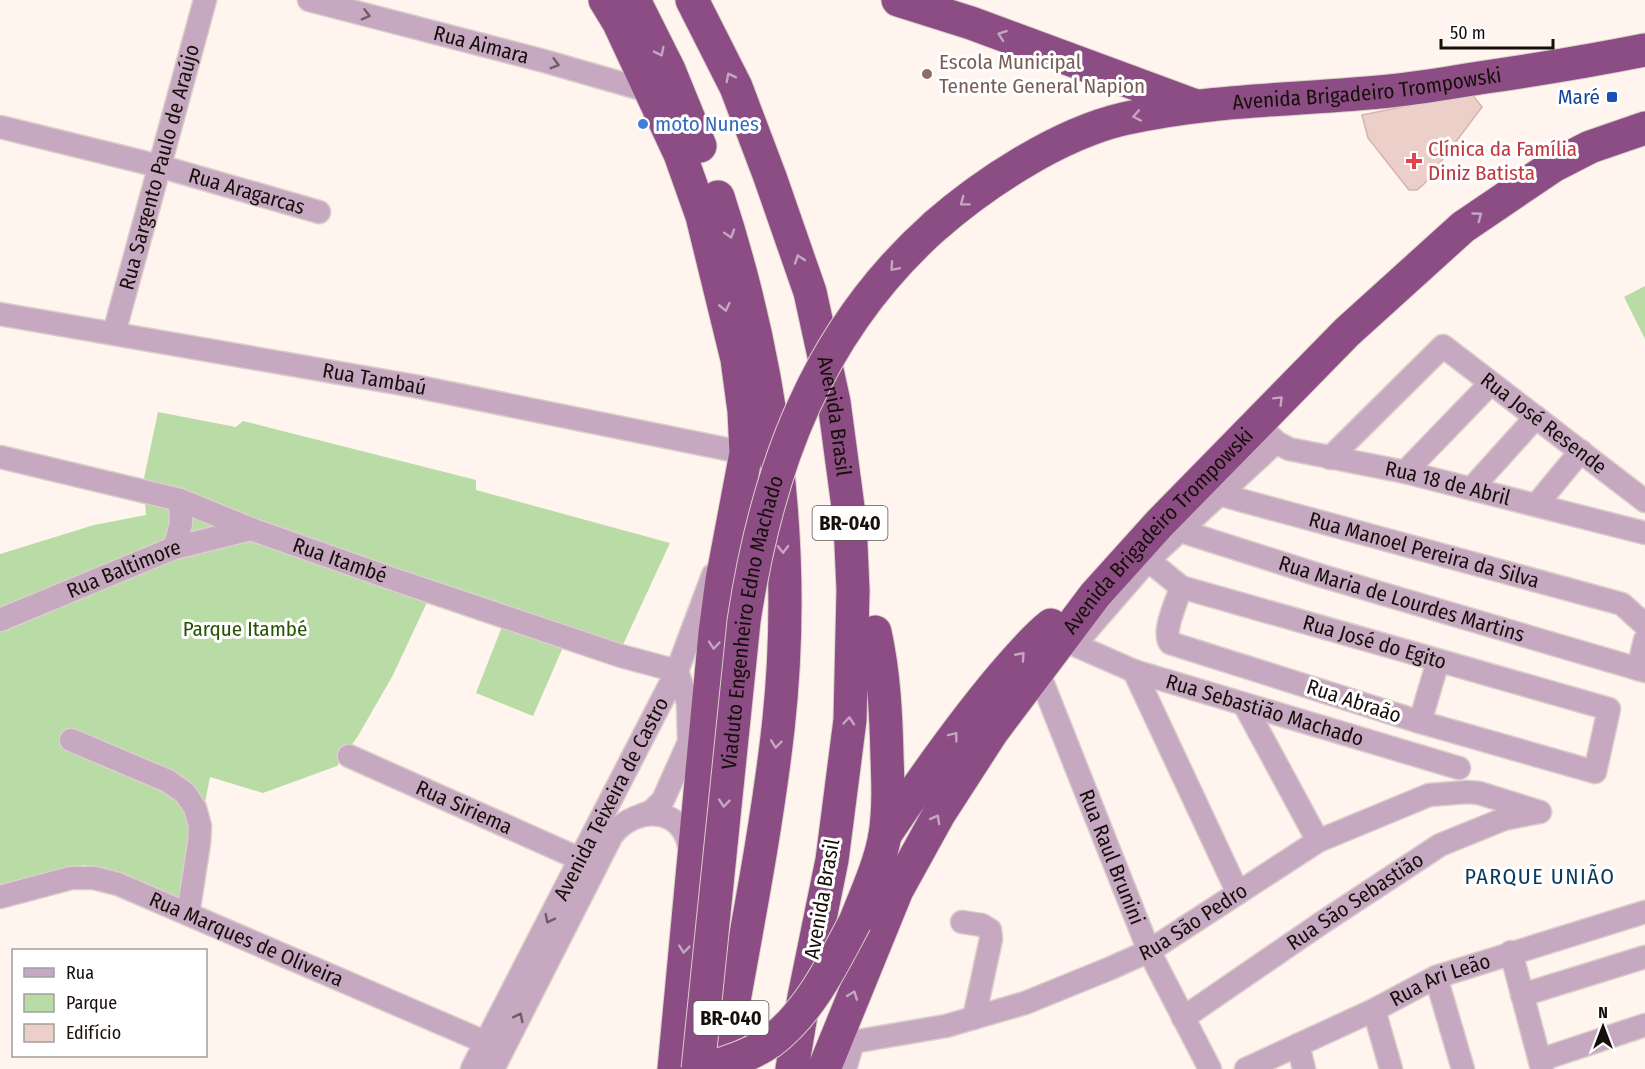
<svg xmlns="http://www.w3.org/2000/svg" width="1645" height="1069" font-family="'Fira Sans Condensed',sans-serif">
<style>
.green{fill:#b9dca7}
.building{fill:#edcfc9;stroke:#d3b5af;stroke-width:1.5}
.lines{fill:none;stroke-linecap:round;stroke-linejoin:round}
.minor-casing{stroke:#dacfca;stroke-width:25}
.highway-casing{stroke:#dacfca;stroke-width:35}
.minor{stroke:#c7a8c1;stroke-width:22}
.highway{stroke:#8b4d83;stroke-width:33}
.highway-bridge-casing{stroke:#dacfca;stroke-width:35;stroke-linecap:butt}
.highway-bridge{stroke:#8b4d83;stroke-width:33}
.oneway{stroke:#6f5c66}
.oneway2{stroke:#c5a6c1}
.education-dot{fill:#8d6e63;stroke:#fff;stroke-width:2}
.transit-dot{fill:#1a4fb4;stroke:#fff;stroke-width:2}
.shop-dot{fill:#3f7fe0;stroke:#fff;stroke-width:2}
.health-dot{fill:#e0444e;stroke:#fff;stroke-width:2}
.labels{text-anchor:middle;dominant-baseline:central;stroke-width:6;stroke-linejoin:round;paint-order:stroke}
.shield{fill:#fff;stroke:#5d5754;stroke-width:1.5}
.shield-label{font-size:20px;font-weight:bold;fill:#170f0a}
.street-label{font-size:21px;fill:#170f0a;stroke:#fff}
.education-label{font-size:21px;fill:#785e54;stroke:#fff;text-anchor:start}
.transit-label{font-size:21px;fill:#164399;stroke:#fff;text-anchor:end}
.shop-label{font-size:21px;fill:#366cbe;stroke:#fff;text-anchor:start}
.health-label{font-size:21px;fill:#be3a42;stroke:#fff;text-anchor:start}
.park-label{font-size:21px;fill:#295204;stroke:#fff}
.neighbourhood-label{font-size:22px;letter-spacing:1.5px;fill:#0a3a5e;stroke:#fff}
</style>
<rect width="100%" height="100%" fill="#fff4ee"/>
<!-- green -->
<g class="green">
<polygon points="1645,286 1645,339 1624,297"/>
<polygon points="158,412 236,427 243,421 476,480 476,490 670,543 621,649 567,638 533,716 476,693 503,624 429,598 393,675 358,736 337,766 263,793 210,777 185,904 85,865 0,886 0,554 94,525 146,515 143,483"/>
</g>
<!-- building -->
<polygon class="building" points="1471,93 1482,107 1424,184 1417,190 1409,190 1368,138 1362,115"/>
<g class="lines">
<defs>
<g id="minor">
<path id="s1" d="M309,0L544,61L652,92"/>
<path id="s2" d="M0,127L159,166L319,212"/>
<path id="s3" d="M0,314L414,386L746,453"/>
<path id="s4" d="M114,333L205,0"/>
<path id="s5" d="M1257,423L1276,442L1289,449L1405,472L1645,533"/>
<path id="s6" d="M0,457L180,500L251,529L390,578L621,656L677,671L688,703L689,742L663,800L652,811L642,815"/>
<path id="s7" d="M1330,458L1443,346L1645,501"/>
<polyline points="1405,472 1491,383"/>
<path id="s8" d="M1196,486L1218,494L1622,604L1645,625"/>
<polyline points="1472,488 1536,417"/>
<polyline points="1537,504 1581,451"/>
<path id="s9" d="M1159,524L1322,576L1645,671"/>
<polyline points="174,548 181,524 180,500"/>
<path id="s10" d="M1148,560L1181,587L1609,709L1595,772L1420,722L1170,643C1162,630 1177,602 1181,587"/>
<path id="s11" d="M0,620L174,548L251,529"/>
<polyline points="1082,636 1148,560 1276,442"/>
<path id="s12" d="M1075,645L1134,671L1459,768"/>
<polyline points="1638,669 1645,640"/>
<path id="s13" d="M1038,671L1149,951L1210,1069"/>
<polyline points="1134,671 1238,893"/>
<polyline points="1244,704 1318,841"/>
<polyline points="1420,722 1438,661"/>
<polyline points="71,740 168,781 185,793 195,808 200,826 199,843 188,914"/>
<path id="s14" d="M349,756L580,859"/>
<path id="s15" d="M0,897L71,878H94L118,884L487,1043"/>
<polyline points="962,922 982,925 990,930 991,939 974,1018"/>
<polyline points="1511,952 1542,1069"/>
<polyline points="1436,977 1463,1069"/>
<polyline points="1522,995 1645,957"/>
<polyline points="1374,1010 1391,1069"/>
<path id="s16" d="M1183,1018L1320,924L1440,845L1504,819L1539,812"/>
<path id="s17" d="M835,1045L946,1026L1025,1003L1111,968L1149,951L1318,841L1429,795L1467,792L1479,793L1540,812"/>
<polyline points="1298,1045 1304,1069"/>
<polyline points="1540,1060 1645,1025"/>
<path id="s18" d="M472,1069L677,671L713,575"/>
<path d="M493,1069L612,835C639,802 689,808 690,856"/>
<polyline points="845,1069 853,1042"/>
<path id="s19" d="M1246,1069L1374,1010L1436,977L1645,912"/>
</g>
<g id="highway">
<polyline points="605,0 619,23 680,154 702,216 737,359 744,411 746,453 722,580 715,633 674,1069"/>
<polyline points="634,0 669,70 700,146"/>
<path id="s20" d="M692,0L736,87L770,177L810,292L834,402L850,522L853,590L850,720L832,860L804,997L792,1069"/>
<polyline points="898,0 971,23 1193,105"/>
<path d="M718,197C774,368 798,550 778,729C765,843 741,956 722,1069"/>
<path id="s21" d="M935,226C984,183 1059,134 1123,119C1209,99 1302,100 1390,91C1420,88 1449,83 1479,78C1535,70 1590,61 1645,50"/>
<path d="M885,835C922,780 960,726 1003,675C1018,658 1033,639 1051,625"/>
<path d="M855,922C866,894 880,864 885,835C889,809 888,782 887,756C886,714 884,673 875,632"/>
<path id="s22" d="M824,1069L897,890L939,814L992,732L1095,595L1159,524L1347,332L1463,227L1553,166L1590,147L1645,128"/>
</g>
</defs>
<!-- minor casing -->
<use href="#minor" class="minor-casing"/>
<!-- highway casing -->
<use href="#highway" class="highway-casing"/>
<!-- minor -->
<use href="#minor" class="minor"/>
<!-- highway -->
<use href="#highway" class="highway"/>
<defs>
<g id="highway-bridge">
<path id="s23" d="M698,1069L744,621C767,468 817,331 935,226"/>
<path d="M706,1069C728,1062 751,1055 770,1042C810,1012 832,965 855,922"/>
</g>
</defs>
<!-- highway-bridge casing -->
<use href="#highway-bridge" class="highway-bridge-casing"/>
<!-- highway-bridge -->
<use href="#highway-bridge" class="highway-bridge"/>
</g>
<!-- one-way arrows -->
<defs><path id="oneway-chevron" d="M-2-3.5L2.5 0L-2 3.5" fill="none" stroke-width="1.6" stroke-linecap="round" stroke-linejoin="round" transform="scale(1.5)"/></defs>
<g class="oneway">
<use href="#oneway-chevron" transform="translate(366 15) rotate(15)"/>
<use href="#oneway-chevron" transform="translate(555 64) rotate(16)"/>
<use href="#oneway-chevron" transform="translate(549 919) rotate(117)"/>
<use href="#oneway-chevron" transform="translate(519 1017) rotate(-63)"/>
</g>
<g class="oneway2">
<use href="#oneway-chevron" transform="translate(1002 35) rotate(-160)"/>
<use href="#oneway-chevron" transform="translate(660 52) rotate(64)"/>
<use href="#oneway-chevron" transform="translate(730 77) rotate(-117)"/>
<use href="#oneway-chevron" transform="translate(1137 116) rotate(169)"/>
<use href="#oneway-chevron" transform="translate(964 202) rotate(143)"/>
<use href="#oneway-chevron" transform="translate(1478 216) rotate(-36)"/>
<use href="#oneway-chevron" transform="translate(730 234) rotate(72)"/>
<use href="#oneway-chevron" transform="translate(799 259) rotate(-109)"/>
<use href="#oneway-chevron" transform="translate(894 267) rotate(131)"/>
<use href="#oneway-chevron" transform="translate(725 307) rotate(77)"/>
<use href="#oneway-chevron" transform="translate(1279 400) rotate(-45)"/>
<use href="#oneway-chevron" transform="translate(783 549) rotate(89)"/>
<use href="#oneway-chevron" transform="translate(714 645) rotate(95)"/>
<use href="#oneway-chevron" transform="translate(1021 656) rotate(-48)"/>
<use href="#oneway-chevron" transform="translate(849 721) rotate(-85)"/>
<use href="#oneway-chevron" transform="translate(954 736) rotate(-52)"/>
<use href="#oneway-chevron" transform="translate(776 744) rotate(97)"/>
<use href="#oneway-chevron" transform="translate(724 803) rotate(96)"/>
<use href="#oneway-chevron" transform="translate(936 819) rotate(-61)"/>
<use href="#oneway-chevron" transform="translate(684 949) rotate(96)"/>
<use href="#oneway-chevron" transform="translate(853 995) rotate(-70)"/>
</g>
<!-- markers -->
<circle class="education-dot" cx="927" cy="74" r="6"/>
<rect class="transit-dot" x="1606" y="91" width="12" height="12" rx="3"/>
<circle class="shop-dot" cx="643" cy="124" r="6"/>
<path class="health-dot" d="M1411 152h6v6h6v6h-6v6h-6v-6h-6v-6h6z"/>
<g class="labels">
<!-- shield labels -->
<g class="shield">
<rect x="812.5" y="506" width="75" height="34" rx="4.5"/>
<rect x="693.5" y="1001" width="75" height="34" rx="4.5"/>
</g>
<g class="shield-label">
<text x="850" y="523">BR-040</text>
<text x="731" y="1018">BR-040</text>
</g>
<!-- street labels -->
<g class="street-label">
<text stroke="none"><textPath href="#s1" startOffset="178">Rua Aimara</textPath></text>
<text stroke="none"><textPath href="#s21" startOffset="464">Avenida Brigadeiro Trompowski</textPath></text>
<text stroke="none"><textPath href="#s4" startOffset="172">Rua Sargento Paulo de Araújo</textPath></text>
<text stroke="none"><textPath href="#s2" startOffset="255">Rua Aragarcas</textPath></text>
<text stroke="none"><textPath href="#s3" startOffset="380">Rua Tambaú</textPath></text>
<text stroke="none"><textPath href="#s20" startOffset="442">Avenida Brasil</textPath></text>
<text stroke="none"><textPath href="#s7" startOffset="286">Rua José Resende</textPath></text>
<text stroke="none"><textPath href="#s5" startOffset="204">Rua 18 de Abril</textPath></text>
<text stroke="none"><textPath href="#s22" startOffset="639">Avenida Brigadeiro Trompowski</textPath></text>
<text stroke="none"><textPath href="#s8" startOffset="237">Rua Manoel Pereira da Silva</textPath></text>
<text stroke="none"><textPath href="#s6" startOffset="356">Rua Itambé</textPath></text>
<text stroke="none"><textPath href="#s11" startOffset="134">Rua Baltimore</textPath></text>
<text stroke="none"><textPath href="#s9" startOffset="254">Rua Maria de Lourdes Martins</textPath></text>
<text stroke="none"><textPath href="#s23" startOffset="450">Viaduto Engenheiro Edno Machado</textPath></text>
<text stroke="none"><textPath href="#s10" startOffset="244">Rua José do Egito</textPath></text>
<text transform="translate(1354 701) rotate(18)">Rua Abraão</text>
<text stroke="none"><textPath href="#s12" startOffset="201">Rua Sebastião Machado</textPath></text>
<text stroke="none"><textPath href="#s18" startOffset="304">Avenida Teixeira de Castro</textPath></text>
<text stroke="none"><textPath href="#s14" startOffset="126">Rua Siriema</textPath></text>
<text stroke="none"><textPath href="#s13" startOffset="200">Rua Raul Brunini</textPath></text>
<text transform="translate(822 899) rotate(-80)">Avenida Brasil</text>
<text stroke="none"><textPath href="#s16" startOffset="208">Rua São Sebastião</textPath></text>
<text stroke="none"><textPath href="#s17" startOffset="382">Rua São Pedro</textPath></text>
<text stroke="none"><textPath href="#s15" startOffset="261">Rua Marques de Oliveira</textPath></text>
<text stroke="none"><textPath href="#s19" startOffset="214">Rua Ari Leão</textPath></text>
</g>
<!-- education labels -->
<g class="education-label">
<text x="939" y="62">Escola Municipal<tspan x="939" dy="24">Tenente General Napion</tspan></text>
</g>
<!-- transit labels -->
<g class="transit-label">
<text x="1600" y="97">Maré</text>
</g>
<!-- shop labels -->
<g class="shop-label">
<text x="655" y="124">moto Nunes</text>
</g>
<!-- health labels -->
<g class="health-label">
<text x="1428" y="149">Clínica da Família<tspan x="1428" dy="24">Diniz Batista</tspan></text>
</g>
<!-- park labels -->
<g class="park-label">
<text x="245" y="629">Parque Itambé</text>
</g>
<!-- neighbourhood labels -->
<g class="neighbourhood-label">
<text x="1540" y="876">PARQUE UNIÃO</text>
</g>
</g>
<!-- legend -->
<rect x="12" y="949" width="195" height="108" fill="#ffffff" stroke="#a29f9d" stroke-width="1.5"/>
<rect x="24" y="968" width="30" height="9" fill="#c7a8c1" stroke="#a29f9d" stroke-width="1.5"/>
<text x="66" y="979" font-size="18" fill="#170f0a">Rua</text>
<rect x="24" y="994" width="30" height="18" fill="#b9dca7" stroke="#a29f9d" stroke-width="1.5"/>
<text x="66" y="1009" font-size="18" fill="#170f0a">Parque</text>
<rect x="24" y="1024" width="30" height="18" fill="#edcfc9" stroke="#a29f9d" stroke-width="1.5"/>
<text x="66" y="1039" font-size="18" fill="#170f0a">Edifício</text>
<!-- north arrow -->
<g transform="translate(1603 1027)" stroke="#ffffff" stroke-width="4.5" paint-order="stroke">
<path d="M0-4.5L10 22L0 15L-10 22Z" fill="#170f0a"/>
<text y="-9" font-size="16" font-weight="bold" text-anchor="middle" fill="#170f0a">N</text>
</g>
<!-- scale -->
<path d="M1441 39v9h112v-9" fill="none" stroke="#170f0a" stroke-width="3"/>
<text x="1450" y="39" font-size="18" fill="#170f0a" stroke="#ffffff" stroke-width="4.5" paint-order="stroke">50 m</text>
</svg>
